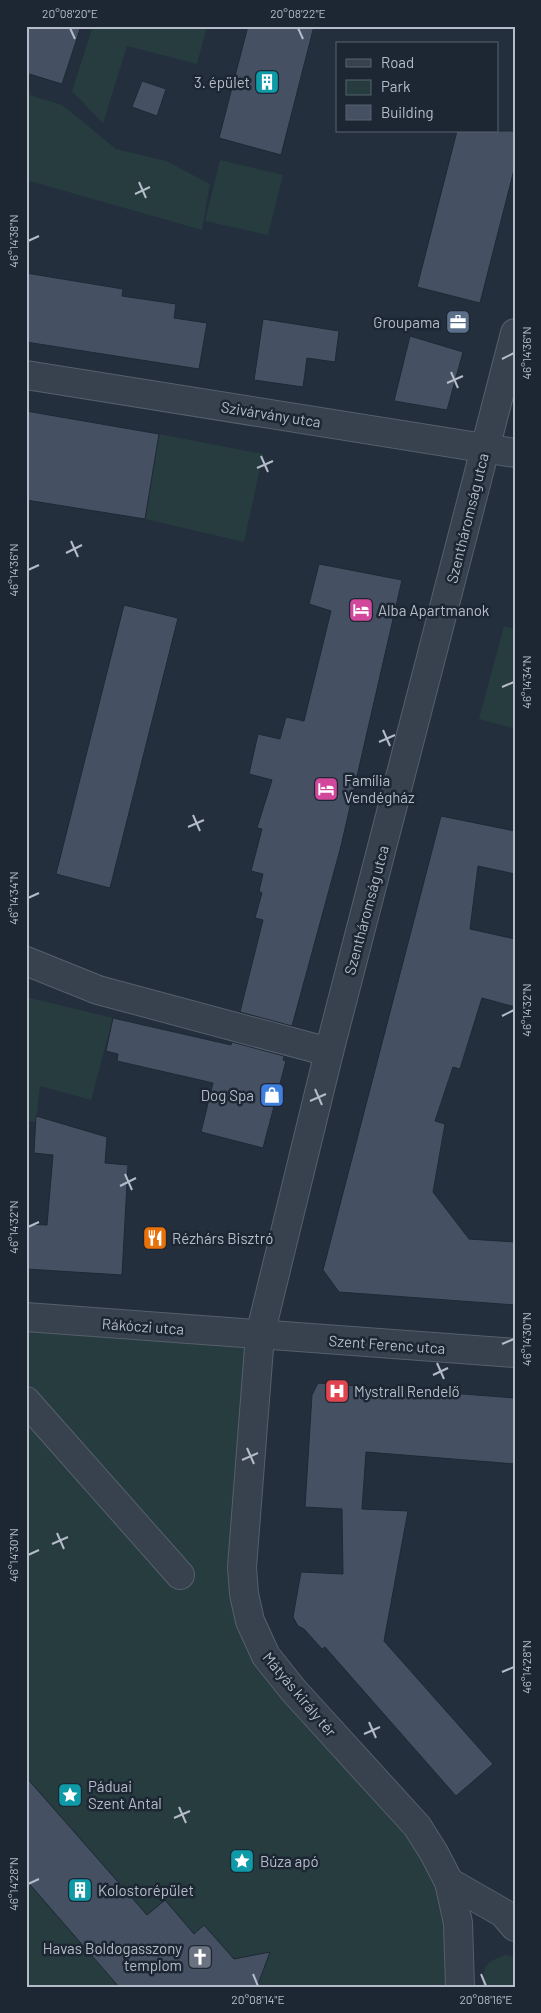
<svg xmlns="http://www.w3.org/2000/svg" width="541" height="2013" font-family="Barlow,sans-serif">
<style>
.green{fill:#263c3f}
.building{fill:#455162;stroke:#1f2835}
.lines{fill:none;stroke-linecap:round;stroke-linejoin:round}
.minor-casing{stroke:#565f6c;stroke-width:30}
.minor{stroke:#38414e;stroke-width:28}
.ticks{fill:none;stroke:#b4bcc9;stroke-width:2}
.labels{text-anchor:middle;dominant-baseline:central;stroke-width:5;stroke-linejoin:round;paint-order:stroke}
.poi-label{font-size:15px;fill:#b4bcc9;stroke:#1d2633;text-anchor:start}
.street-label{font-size:15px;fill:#b4bcc9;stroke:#1d2633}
.neatline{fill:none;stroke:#b4bcc9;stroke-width:2}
.ticks-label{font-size:12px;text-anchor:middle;fill:#b4bcc9}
</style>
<rect width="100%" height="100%" fill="#242f3e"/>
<!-- green -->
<g class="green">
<polygon points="93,26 207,26 197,64 127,46 103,123 72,91"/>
<polygon points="26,94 62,105 116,149 166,161 210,184 202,230 26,180"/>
<polygon points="220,160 283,175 268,235 205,221"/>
<polygon points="159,434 263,454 244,542 145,519"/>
<polygon points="504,626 515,629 515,729 479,719"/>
<polygon points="26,997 113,1018 91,1100 40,1086 36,1122 26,1121"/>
<polygon points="26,1317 260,1335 250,1621 434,1853 460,1987 26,1987"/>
<path d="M506,1955L515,1957V1987H482C484,1965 485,1962 506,1955Z"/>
</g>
<!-- building -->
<g class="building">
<polygon points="26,26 81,26 62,84 26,73"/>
<polygon points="248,26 314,26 281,155 219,138"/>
<polygon points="142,81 166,89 157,116 132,107"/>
<polygon points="457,131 515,131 515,166 480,303 417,287"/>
<polygon points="26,273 123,289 122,296 176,304 174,318 207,323 199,369 26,342"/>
<polygon points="263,319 339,331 335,362 307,358 303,387 254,380"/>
<polygon points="410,336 463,352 447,410 394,401"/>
<polygon points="26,411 159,434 145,519 26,500"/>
<polygon points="319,564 402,580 341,846 292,1026 240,1012 263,920 255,918 262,893 259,891 263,874 251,871 262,829 257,828 272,780 249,774 258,734 280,739 286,717 304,721 331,611 309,604"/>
<polygon points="124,605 178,618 110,888 56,874"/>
<polygon points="441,816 515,831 515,874 478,866 470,929 515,939 515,1007 482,998 460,1069 453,1067 435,1121 445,1124 433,1192 469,1239 515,1242 515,1305 339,1292 323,1270"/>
<polygon points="113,1018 231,1045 232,1042 284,1056 283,1060 286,1061 263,1148 201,1132 213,1083 117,1061 118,1054 106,1051"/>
<polygon points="36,1116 107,1137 105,1163 128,1165 122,1275 26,1269 26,1224 47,1225 53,1155 34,1153"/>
<polygon points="318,1383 515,1398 515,1464 366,1452 362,1509 408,1511 384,1641 493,1764 456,1796 325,1647 322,1649 304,1629 298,1626 293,1617 301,1572 343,1574 342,1509 305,1507 312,1395"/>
<polygon points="26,1777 147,1915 165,1900 194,1934 204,1925 234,1959 270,1952 257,1987 119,1987 26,1880"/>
</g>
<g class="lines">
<defs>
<g id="minor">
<polyline points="26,375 515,453"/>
<polyline points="26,961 98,990 329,1052"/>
<polyline points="26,1317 515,1353"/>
<polyline points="26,1401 180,1575"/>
<polyline points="449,1882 503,1913 515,1927"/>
<polyline points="460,1987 458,1923 449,1882 434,1853 417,1826 294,1691 266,1656 250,1621 244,1594 242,1567 260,1335 329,1052 515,333"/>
</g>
</defs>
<!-- minor casing -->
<use href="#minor" class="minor-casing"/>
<!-- minor -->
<use href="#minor" class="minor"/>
</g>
<!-- ticks -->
<path class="ticks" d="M70,28L75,39M298,28L303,39M139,182L146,198M135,194L150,187M28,241L39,236M502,359L514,353M451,372L458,388M447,383L463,376M261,456L268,472M257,468L273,461M71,541L78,557M66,553L82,545M28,570L39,565M502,687L514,682M383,730L390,746M379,742L395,735M193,815L200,831M188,827L204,820M28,898L39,893M502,1016L514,1010M315,1089L322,1105M310,1101L326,1094M125,1174L132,1190M120,1186L136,1178M28,1227L39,1222M502,1344L514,1339M437,1363L444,1379M433,1375L448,1368M247,1448L254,1464M242,1460L258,1453M57,1533L64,1549M52,1544L68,1537M28,1555L39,1550M502,1672L514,1667M369,1722L376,1738M364,1734L380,1727M179,1807L186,1823M174,1818L190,1811M28,1884L39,1879M253,1974L258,1986M481,1974L486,1986"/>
<!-- icons -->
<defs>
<symbol id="building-square" viewBox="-11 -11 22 22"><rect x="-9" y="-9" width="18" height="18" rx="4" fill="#0f9aa8" stroke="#1d2633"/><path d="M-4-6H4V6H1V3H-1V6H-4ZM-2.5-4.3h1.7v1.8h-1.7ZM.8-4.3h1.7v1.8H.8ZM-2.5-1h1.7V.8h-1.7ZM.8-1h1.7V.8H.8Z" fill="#fff"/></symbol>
<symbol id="office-square" viewBox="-11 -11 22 22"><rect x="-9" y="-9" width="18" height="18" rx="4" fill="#5c6f8a" stroke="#1d2633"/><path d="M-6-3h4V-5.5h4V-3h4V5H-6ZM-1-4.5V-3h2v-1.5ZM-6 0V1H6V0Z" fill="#fff"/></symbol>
<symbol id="hotel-square" viewBox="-11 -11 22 22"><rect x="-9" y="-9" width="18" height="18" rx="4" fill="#d1479c" stroke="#1d2633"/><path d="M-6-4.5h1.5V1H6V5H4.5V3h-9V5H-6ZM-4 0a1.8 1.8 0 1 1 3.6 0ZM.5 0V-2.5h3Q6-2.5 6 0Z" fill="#fff"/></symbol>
<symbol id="shop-square" viewBox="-11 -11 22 22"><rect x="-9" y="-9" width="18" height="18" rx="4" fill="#3f7fe0" stroke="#1d2633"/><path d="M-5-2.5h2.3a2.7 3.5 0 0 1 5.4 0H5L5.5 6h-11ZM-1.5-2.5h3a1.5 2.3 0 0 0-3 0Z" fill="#fff"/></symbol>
<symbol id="restaurant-square" viewBox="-11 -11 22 22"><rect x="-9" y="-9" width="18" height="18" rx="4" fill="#e8710a" stroke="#1d2633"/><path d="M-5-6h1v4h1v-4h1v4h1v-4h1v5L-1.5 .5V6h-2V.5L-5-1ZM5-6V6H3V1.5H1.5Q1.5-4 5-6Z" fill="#fff"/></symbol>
<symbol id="hospital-square" viewBox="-11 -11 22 22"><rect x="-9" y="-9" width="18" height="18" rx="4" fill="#e0444e" stroke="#1d2633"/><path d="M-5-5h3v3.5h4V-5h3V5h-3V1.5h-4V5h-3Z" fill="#fff"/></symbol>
<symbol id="sight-square" viewBox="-11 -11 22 22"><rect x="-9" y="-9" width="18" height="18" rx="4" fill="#0f9aa8" stroke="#1d2633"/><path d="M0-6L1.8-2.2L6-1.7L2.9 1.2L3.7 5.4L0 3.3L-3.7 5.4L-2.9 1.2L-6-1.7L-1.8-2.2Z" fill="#fff"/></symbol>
<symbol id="church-square" viewBox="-11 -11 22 22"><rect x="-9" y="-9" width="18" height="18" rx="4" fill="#6b7280" stroke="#1d2633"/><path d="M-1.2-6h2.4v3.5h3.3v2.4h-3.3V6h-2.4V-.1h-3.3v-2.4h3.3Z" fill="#fff"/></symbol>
</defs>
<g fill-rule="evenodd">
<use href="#building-square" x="253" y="68" width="28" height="28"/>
<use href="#office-square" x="444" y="308" width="28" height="28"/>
<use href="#hotel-square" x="347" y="596" width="28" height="28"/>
<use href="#hotel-square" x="312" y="775" width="28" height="28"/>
<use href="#shop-square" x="258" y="1081" width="28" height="28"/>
<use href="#restaurant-square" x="141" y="1224" width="28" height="28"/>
<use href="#hospital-square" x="323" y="1377" width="28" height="28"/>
<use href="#sight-square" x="56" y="1781" width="28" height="28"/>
<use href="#sight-square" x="228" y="1847" width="28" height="28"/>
<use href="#building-square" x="66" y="1876" width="28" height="28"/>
<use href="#church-square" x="186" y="1943" width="28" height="28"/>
</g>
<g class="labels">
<!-- poi labels -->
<g class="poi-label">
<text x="250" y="82" text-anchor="end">3. épület</text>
<text x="440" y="322" text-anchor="end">Groupama</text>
<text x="378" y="610">Alba Apartmanok</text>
<text x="344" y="780">Família<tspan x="344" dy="17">Vendégház</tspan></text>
<text x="254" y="1095" text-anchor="end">Dog Spa</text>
<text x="172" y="1238">Rézhárs Bisztró</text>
<text x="354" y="1391">Mystrall Rendelő</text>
<text x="88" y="1786">Páduai<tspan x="88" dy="17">Szent Antal</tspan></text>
<text x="260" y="1861">Búza apó</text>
<text x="98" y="1890">Kolostorépület</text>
<text x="182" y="1948" text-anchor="end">Havas Boldogasszony<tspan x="182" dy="17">templom</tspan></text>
</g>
<!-- street labels -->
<g class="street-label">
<text transform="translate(271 414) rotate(9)">Szivárvány utca</text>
<text transform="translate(467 518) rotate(-76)">Szentháromság utca</text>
<text transform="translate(366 910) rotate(-75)">Szentháromság utca</text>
<text transform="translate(143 1326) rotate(4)">Rákóczi utca</text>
<text transform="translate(387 1344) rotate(4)">Szent Ferenc utca</text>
<text transform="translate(300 1694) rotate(50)">Mátyás király tér</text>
</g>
</g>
<!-- border -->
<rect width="541" height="2013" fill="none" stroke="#1d2633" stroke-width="55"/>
<!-- legend -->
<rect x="336" y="42" width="162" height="90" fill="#1d2633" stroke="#59626f"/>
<rect x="346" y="59" width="25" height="8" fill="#38414e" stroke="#59626f"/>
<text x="381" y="68" font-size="15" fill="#b4bcc9">Road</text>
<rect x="346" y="80" width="25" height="15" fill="#263c3f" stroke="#59626f"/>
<text x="381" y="92" font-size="15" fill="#b4bcc9">Park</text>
<rect x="346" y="105" width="25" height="15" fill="#455162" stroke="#59626f"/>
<text x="381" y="118" font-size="15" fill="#b4bcc9">Building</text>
<rect x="28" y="28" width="486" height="1958" class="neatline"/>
<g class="ticks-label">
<text x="70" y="18">20°08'20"E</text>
<text x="298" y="18">20°08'22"E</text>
<text transform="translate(14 241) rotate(-90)" y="4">46°14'38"N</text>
<text transform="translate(527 353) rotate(-90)" y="4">46°14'36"N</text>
<text transform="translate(14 570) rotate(-90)" y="4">46°14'36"N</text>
<text transform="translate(527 682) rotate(-90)" y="4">46°14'34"N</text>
<text transform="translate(14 898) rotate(-90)" y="4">46°14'34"N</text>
<text transform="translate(527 1010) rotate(-90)" y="4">46°14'32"N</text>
<text transform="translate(14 1227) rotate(-90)" y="4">46°14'32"N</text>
<text transform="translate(527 1339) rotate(-90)" y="4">46°14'30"N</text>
<text transform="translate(14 1555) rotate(-90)" y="4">46°14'30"N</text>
<text transform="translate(527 1667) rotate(-90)" y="4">46°14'28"N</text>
<text transform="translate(14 1884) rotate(-90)" y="4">46°14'28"N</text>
<text x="258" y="2004">20°08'14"E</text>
<text x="486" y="2004">20°08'16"E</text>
</g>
</svg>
